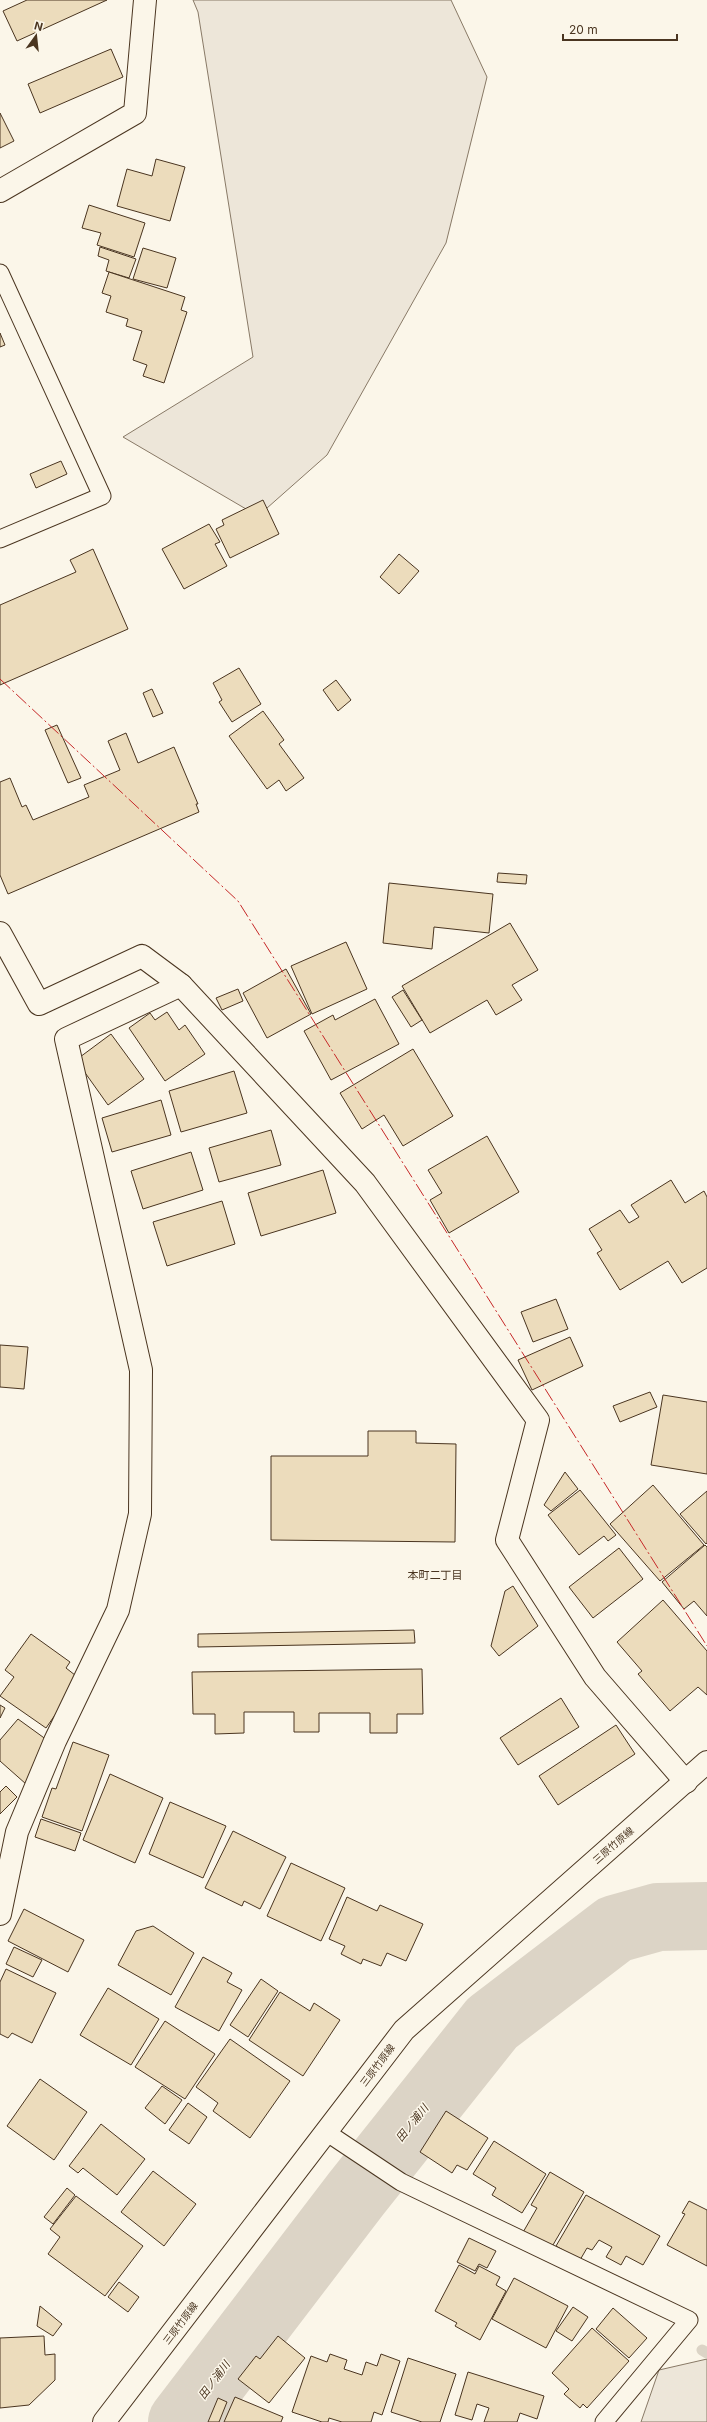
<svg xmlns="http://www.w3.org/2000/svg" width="707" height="2422" font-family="Inter,'Noto Sans JP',sans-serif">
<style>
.green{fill:#ede6d9;stroke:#887966}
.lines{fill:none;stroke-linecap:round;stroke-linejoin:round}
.stream{stroke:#dcd4c6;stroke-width:11}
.river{stroke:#dcd4c6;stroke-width:68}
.building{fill:#ecdcbc;stroke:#4a3520}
.service-casing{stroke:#4a3520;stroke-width:19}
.minor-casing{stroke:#4a3520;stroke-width:24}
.primary-casing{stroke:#4a3520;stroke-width:24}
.service{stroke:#fbf6e9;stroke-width:17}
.minor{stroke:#fbf6e9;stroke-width:22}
.primary{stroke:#fbf6e9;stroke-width:22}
.power{stroke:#c62828;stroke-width:1;stroke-dasharray:14 3 2 3;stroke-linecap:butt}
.labels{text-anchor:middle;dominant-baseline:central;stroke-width:3;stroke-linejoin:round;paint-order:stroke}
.street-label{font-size:10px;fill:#4a3520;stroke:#fbf6e9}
.neighbourhood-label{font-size:11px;fill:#4a3520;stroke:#fbf6e9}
.water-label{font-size:11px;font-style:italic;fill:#4a3520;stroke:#fbf6e9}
</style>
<rect width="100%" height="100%" fill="#fbf6e9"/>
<!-- green -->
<g class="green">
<polygon points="193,0 451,0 487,77 446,243 327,455 258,516 123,437 253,357 198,12"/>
<polygon points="707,2359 707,2422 641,2422 659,2370"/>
</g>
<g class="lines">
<!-- stream -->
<polyline class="stream" points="702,2350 707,2353"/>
<!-- river -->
<polyline class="river" points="182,2422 356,2194 492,2023 615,1929 658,1917 707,1916"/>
</g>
<!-- building -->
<g class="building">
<polygon points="27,0 107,0 17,41 3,11"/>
<polygon points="111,49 123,77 40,113 28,84"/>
<polygon points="0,113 14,141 0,148"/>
<polygon points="156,159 185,167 170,221 117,206 127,169 152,176"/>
<polygon points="89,205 145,223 134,257 97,245 101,233 82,228"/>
<polygon points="100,247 136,259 129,278 106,271 109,260 98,256"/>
<polygon points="143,248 176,258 167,288 133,279"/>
<polygon points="109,272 185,297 181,310 187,312 164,383 143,376 147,365 133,360 142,331 126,326 128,319 106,312 111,296 102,293"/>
<polygon points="0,333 5,345 0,347"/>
<polygon points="61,461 67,474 36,488 30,474"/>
<polygon points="263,500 279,534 230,558 216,529 224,525 222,520"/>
<polygon points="209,524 220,542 215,544 227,566 184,589 162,549"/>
<polygon points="93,549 128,629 0,685 0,605 76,572 70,560"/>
<polygon points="399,554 419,571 399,594 380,577"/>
<polygon points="239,668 261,704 232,722 219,702 222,700 213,683"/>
<polygon points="336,680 351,700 338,711 323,690"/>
<polygon points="152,689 163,713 153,717 143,693"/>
<polygon points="263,711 284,740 279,744 304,778 286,791 279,780 267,789 229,736"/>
<polygon points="57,725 81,778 68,783 45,730"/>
<polygon points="126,733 138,763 174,747 198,804 196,804 199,812 8,894 0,875 0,782 10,778 22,807 26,805 33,820 89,797 84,785 120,770 108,741"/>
<polygon points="498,873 527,875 526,884 497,882"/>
<polygon points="389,883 493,894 489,933 434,927 432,949 383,943"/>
<polygon points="510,923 538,970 512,985 522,1000 496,1015 487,1000 430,1033 402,986"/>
<polygon points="346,942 367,989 312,1014 291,966"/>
<polygon points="286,969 311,1014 267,1038 243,993"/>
<polygon points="238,989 243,1001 222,1010 216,998"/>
<polygon points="403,990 422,1020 411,1027 392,997"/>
<polygon points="375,999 399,1044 331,1080 304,1031 333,1015 335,1020"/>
<polygon points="167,1012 179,1030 185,1025 205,1054 165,1081 129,1028 150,1013 155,1020"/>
<polygon points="111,1034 144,1079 108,1105 76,1060"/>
<polygon points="413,1049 453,1116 403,1146 384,1115 362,1129 340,1093"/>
<polygon points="234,1071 247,1113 181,1132 169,1091"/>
<polygon points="161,1100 171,1135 112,1152 102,1118"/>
<polygon points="271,1130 281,1165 219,1182 209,1148"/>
<polygon points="487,1136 519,1192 449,1233 430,1200 442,1193 428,1170"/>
<polygon points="191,1152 203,1190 143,1209 131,1171"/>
<polygon points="323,1170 336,1213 261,1236 248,1193"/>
<polygon points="671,1180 685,1203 704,1191 707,1197 707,1268 682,1283 668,1261 620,1290 597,1253 602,1250 589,1229 620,1210 629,1223 639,1217 631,1205"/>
<polygon points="222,1201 235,1244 167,1266 153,1222"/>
<polygon points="556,1299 568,1329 533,1342 521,1312"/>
<polygon points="570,1337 583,1366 532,1390 518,1360"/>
<polygon points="0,1345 28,1347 24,1389 0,1387"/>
<polygon points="650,1392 657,1407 620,1422 613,1406"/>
<polygon points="663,1395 707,1402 707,1474 651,1465"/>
<polygon points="368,1431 416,1431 416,1443 456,1444 455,1542 271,1540 271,1456 368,1456"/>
<polygon points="565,1472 578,1489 551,1511 544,1505"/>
<polygon points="653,1485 704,1545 660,1581 610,1524"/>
<polygon points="580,1490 616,1535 608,1541 604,1536 579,1555 548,1515"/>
<polygon points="707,1491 707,1543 706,1544 680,1514"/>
<polygon points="705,1545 707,1547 707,1616 694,1601 684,1609 662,1582"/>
<polygon points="619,1548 643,1579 593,1618 569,1587"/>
<polygon points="513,1586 538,1626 499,1656 491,1646 505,1591"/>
<polygon points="663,1600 707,1651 707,1695 698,1687 670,1711 638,1674 642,1671 617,1642"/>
<polygon points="414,1630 415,1643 198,1647 198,1634"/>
<polygon points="31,1634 70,1662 66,1668 80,1679 46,1728 0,1696 14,1677 5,1670"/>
<polygon points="422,1669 423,1714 397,1714 397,1733 370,1733 370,1713 319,1713 319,1732 294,1732 294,1712 244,1712 244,1733 215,1734 215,1714 193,1714 192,1672"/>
<polygon points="561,1698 579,1727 518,1765 500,1738"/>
<polygon points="0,1705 5,1708 0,1718"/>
<polygon points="18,1719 47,1740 26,1784 0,1761 0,1740"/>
<polygon points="616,1725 635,1754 558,1805 539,1776"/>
<polygon points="73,1742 109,1755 82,1831 42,1817 52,1788 56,1789"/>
<polygon points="110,1774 163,1798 135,1863 83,1840"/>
<polygon points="6,1786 17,1797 0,1814 0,1792"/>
<polygon points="170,1802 226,1826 203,1878 149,1854"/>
<polygon points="41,1819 81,1833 75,1851 35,1837"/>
<polygon points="233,1831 286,1857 260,1909 244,1901 242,1906 205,1888"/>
<polygon points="291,1863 345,1888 321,1941 267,1916"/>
<polygon points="347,1897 377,1911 380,1905 423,1924 406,1961 387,1953 381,1966 363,1959 361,1964 341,1954 345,1946 329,1939"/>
<polygon points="24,1909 84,1940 68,1972 8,1941"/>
<polygon points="153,1926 194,1953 171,1995 118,1965 136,1931"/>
<polygon points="14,1947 42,1960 33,1977 6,1964"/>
<polygon points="203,1957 232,1973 227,1982 242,1990 219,2031 175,2007"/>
<polygon points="6,1969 56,1993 32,2043 12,2033 8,2038 0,2034 0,1982"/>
<polygon points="261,1979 278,1991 248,2037 230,2025"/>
<polygon points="108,1988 159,2019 131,2065 80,2035"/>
<polygon points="280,1992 310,2011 314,2003 340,2020 303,2076 249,2040"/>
<polygon points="165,2021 215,2054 185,2099 135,2067"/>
<polygon points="230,2039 290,2081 250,2138 213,2111 218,2103 196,2087"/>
<polygon points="40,2079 87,2112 54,2160 7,2126"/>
<polygon points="162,2086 182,2100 165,2124 145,2108"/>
<polygon points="188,2103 207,2117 189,2144 169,2130"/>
<polygon points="446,2111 488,2138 467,2170 457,2165 452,2173 420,2152"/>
<polygon points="101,2124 145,2159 117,2195 83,2168 78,2173 69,2166"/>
<polygon points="494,2141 546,2174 522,2213 492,2195 496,2188 473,2174"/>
<polygon points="153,2171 196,2204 164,2246 121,2212"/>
<polygon points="550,2172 584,2192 550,2250 522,2234 537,2208 531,2205"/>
<polygon points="67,2188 75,2195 53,2224 44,2217"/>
<polygon points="586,2195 660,2236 643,2265 626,2256 621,2265 606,2257 612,2247 599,2240 592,2250 587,2248 580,2260 556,2246"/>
<polygon points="76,2196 143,2246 105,2296 48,2254 60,2237 50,2229"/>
<polygon points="689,2201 707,2210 707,2266 667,2245 685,2214 682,2213"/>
<polygon points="469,2238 496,2251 487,2268 479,2264 475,2271 457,2262"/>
<polygon points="459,2265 475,2274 479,2266 500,2277 496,2285 506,2291 480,2340 455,2326 457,2323 435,2311"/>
<polygon points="514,2278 568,2306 546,2348 492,2319"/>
<polygon points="119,2282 139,2297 128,2312 108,2297"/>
<polygon points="40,2306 62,2324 53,2336 37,2326"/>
<polygon points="573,2307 588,2317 572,2341 556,2331"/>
<polygon points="613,2308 647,2338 629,2358 596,2329"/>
<polygon points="592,2328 629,2361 587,2408 583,2404 580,2408 564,2394 569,2389 552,2373"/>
<polygon points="44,2336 45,2355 55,2354 55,2380 29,2405 0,2408 0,2338"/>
<polygon points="278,2336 305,2358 269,2403 238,2379 256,2356 260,2359"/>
<polygon points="330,2354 347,2360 344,2369 362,2375 366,2362 377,2366 381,2354 400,2361 382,2415 374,2412 371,2422 342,2422 329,2418 328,2422 322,2422 292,2412 311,2356 327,2362"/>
<polygon points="408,2358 456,2374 440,2422 422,2422 391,2412"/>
<polygon points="468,2372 544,2396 537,2419 520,2413 517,2422 484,2422 489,2408 477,2404 472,2420 455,2415"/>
<polygon points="235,2397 283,2417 281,2422 224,2422"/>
<polygon points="218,2398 227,2402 219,2422 208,2422"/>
</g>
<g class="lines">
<defs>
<g id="service">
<polyline points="0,273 102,496 0,539"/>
<polyline points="326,2132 401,2182 689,2320 604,2422"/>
</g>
<g id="minor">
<polyline points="0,191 135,113 145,0"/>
<polyline points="0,933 39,1004 142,956 181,985 365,1183 538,1420 507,1540 595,1677 686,1782"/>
<polyline points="0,1914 17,1832 55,1741 118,1610 140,1514 141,1370 66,1039 181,985"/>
</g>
<polyline id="primary" points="104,2422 404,2030 707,1762"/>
</defs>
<!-- service casing -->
<use href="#service" class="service-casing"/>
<!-- minor casing -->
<use href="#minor" class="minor-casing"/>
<!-- primary casing -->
<use href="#primary" class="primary-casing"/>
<!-- service -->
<use href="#service" class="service"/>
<!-- minor -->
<use href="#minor" class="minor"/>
<!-- primary -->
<use href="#primary" class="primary"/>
<!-- power -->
<polyline class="power" points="0,679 238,901 707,1646"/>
</g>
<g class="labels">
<!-- street labels -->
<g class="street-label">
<text transform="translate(613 1845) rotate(-41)">三原竹原線</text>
<text transform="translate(377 2065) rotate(-53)">三原竹原線</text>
<text transform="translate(180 2323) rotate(-53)">三原竹原線</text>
</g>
<!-- neighbourhood labels -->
<g class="neighbourhood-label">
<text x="435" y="1575">本町二丁目</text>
</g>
<!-- water labels -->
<g class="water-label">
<text transform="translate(412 2123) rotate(-51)">田ノ浦川</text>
<text transform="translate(214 2380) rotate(-53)">田ノ浦川</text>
</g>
</g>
<!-- north arrow -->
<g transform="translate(36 36) rotate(15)" stroke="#fbf6e9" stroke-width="3" paint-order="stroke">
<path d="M0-3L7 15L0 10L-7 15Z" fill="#4a3520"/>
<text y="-6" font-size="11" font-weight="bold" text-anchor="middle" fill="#4a3520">N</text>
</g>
<!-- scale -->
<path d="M563 34v6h114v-6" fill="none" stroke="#4a3520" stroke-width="2"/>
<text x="569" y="34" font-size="12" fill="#4a3520" stroke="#fbf6e9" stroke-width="3" paint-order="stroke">20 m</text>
</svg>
